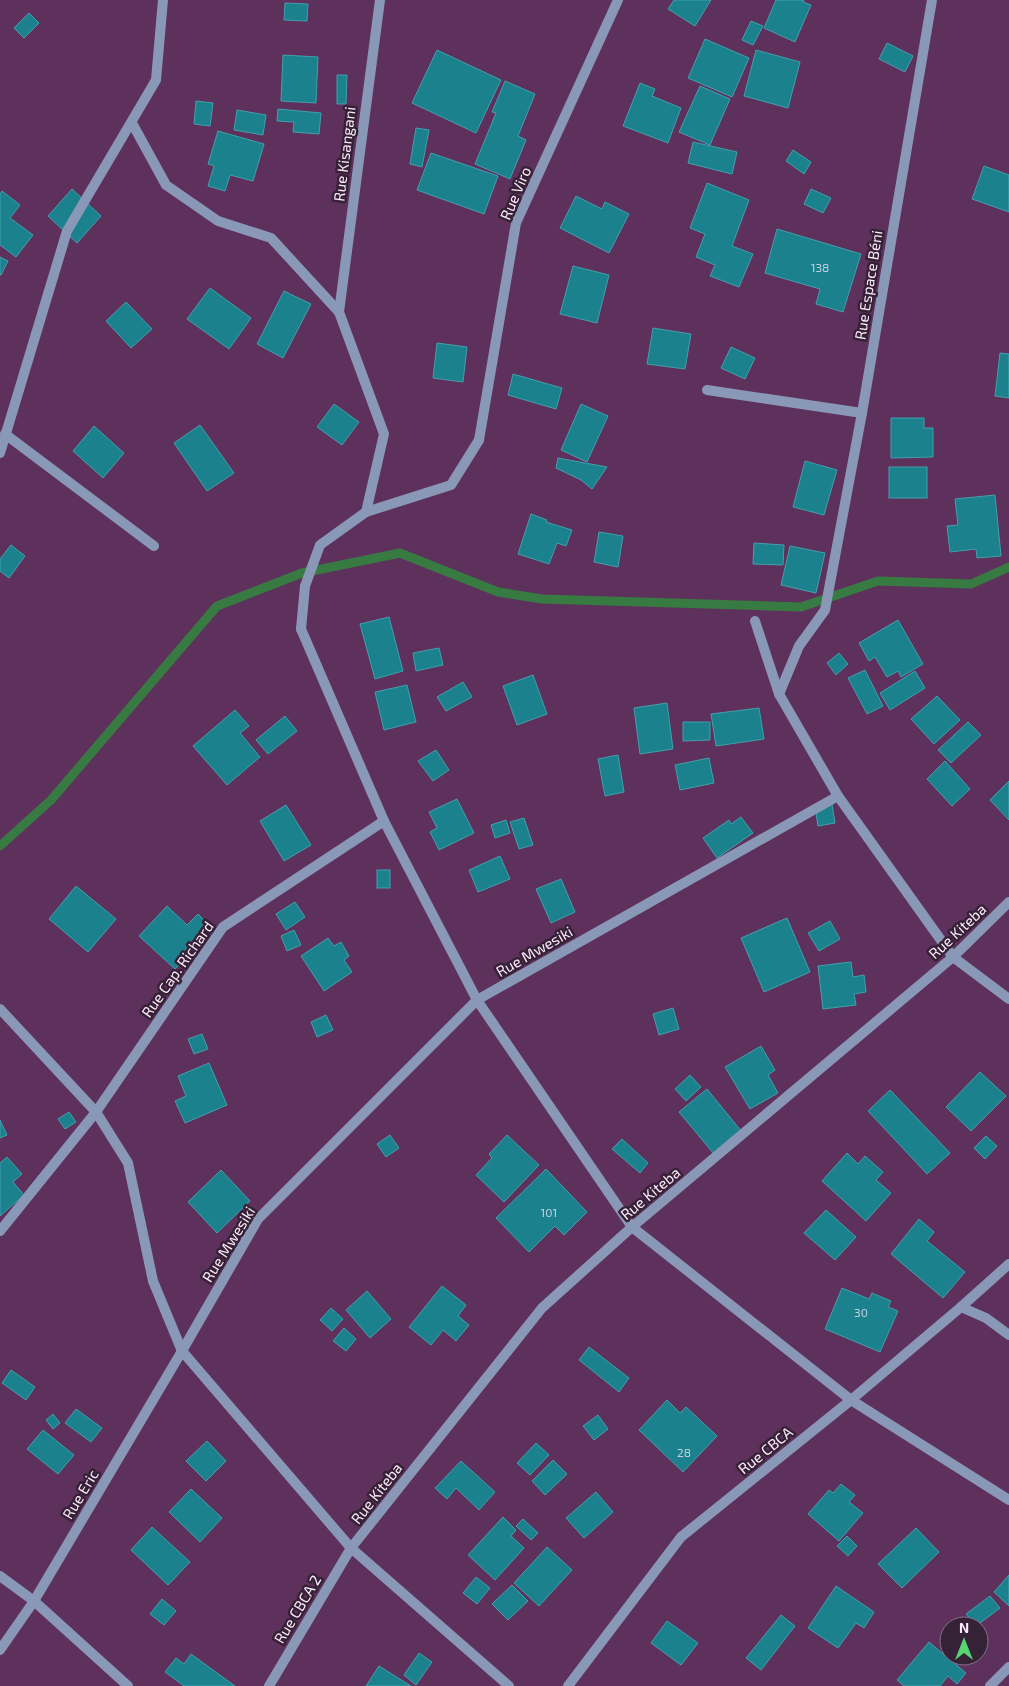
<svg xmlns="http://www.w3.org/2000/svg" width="1009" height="1686" font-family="'Exo 2',sans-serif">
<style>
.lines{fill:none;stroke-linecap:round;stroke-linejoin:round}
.stream{stroke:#377b43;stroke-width:9}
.building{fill:#1b818d;stroke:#43a0ac}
.service{stroke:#8a98b8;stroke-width:10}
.minor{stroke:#8a98b8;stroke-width:10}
.labels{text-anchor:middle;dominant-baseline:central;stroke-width:5;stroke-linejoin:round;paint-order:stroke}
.number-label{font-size:12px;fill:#c6cfe1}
.street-label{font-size:15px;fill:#ffe9fd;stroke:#362236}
</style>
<rect width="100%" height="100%" fill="#5d315c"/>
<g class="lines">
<!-- stream -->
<polyline class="stream" points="0,846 51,800 217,606 302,573 400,553 498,592 542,599 801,607 878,581 971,584 1009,567"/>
</g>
<!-- building -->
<g class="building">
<polygon points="674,0 711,0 695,26 668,9"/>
<polygon points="776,0 804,0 803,2 811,5 795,42 764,28"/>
<polygon points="285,3 308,4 307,21 284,20"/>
<polygon points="29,13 39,23 24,38 14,28"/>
<polygon points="751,21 763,26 753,45 742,40"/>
<polygon points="705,39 749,58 732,97 688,78"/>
<polygon points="887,43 913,56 905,72 879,59"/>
<polygon points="437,50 501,80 476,133 412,103"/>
<polygon points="756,50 800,62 788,108 744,96"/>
<polygon points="283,55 318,57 316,103 281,101"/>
<polygon points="337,75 347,75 346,104 337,104"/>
<polygon points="505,81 535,94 518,136 526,140 510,179 475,164 496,113 492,112"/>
<polygon points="640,83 655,89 652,96 681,108 668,143 623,126"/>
<polygon points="700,86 730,99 710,145 679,132"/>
<polygon points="196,101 213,103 210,126 194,124"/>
<polygon points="278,109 321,113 319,134 293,132 294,122 277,121"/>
<polygon points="237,110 266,115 263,135 234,130"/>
<polygon points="416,128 429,130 422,167 410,164"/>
<polygon points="218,131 264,144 253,181 230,175 225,191 208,186 214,166 208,164"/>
<polygon points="693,142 737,152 732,174 688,163"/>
<polygon points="793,150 811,162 804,174 786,161"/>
<polygon points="431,153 498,176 484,214 417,190"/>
<polygon points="984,166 1009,175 1009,212 972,199"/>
<polygon points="707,183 749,200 732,246 753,254 739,287 710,276 715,265 696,257 705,234 690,228"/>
<polygon points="72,189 101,216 77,243 48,216"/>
<polygon points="811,189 831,198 823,213 804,204"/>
<polygon points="2,191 20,205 10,218 33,235 16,257 0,245 0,194"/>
<polygon points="576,196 602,209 605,202 629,214 609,253 560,228"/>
<polygon points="777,229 861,254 843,312 816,304 820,289 765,273"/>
<polygon points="0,257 8,261 1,275 0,275"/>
<polygon points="573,266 609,275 597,323 560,314"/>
<polygon points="210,288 251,318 229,349 187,319"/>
<polygon points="284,291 311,304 283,358 257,344"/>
<polygon points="126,302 152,329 131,348 106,321"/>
<polygon points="653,328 691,334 685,369 647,364"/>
<polygon points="437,343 467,347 463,382 433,378"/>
<polygon points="731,347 755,358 745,379 721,368"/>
<polygon points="1000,353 1009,354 1009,398 995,396"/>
<polygon points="513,374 562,388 556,409 508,395"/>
<polygon points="334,404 359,422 342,445 317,427"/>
<polygon points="581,404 608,416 587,462 561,450"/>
<polygon points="891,418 924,418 924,428 933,428 933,457 891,458"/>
<polygon points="200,425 234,473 207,491 174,443"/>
<polygon points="94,426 124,453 103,478 73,451"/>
<polygon points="558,458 607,467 592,489 581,480 556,468"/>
<polygon points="805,461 837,470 824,515 793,507"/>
<rect x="889" y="467" width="38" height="31"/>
<polygon points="995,495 1001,556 977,558 976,549 950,552 947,526 958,525 955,499"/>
<polygon points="531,514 547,520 546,522 572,530 566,546 557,543 549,564 518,554"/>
<polygon points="599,532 623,536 618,567 594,562"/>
<polygon points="754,543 784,545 783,565 753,564"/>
<polygon points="11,545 25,556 9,578 0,571 0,559"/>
<polygon points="790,546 825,553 816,593 781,585"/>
<polygon points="389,617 403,671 375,679 360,624"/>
<polygon points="898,620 923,664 901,677 898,671 887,677 875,657 869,661 859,643"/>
<polygon points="439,648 443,665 416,671 413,653"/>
<polygon points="839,653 848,664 836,675 827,663"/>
<polygon points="865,670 883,706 867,714 848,678"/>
<polygon points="915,671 925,688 890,710 880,693"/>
<polygon points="533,675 547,714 517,725 503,686"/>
<polygon points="463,682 472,697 446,711 437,697"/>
<polygon points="407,685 416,722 384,730 375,692"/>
<polygon points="937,696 960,720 934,744 911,719"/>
<polygon points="667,703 673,749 640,754 634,708"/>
<polygon points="759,708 764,739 716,746 711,714"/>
<polygon points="235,710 249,726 240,733 260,757 227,785 193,746"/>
<polygon points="285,716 297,731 268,754 256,740"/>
<polygon points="683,722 710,722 710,740 683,741"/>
<polygon points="968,722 981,735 951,763 938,750"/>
<polygon points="436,750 449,770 433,781 418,761"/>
<polygon points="618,755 624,792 605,796 598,759"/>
<polygon points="709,758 714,783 680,790 675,765"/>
<polygon points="945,761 970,789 952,806 927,779"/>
<polygon points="1009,781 1009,820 990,800"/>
<polygon points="457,799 474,833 439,850 430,832 437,828 429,812"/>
<polygon points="832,804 835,823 818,826 815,807"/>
<polygon points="286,805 311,845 284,861 260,821"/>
<polygon points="741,817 753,833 717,858 703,838 729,820 731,824"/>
<polygon points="524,818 533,845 519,849 510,822"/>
<polygon points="506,820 510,833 495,838 491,825"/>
<polygon points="500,856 510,879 478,892 469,870"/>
<rect x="377" y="870" width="13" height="18"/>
<polygon points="561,879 575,912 551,923 536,889"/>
<polygon points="76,886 116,919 88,952 49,919"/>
<polygon points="295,902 305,917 286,930 276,914"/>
<polygon points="167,906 187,925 198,914 213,929 175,969 139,936"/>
<polygon points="787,918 810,972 764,992 741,938"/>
<polygon points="830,921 840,939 819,951 808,933"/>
<polygon points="294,930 301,945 287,951 281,936"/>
<polygon points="328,938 334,946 341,942 349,956 344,960 352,972 324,991 301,956"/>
<polygon points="851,962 853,977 864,975 866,992 854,994 856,1005 823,1009 818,966"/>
<polygon points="673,1008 679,1029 659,1035 653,1014"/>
<polygon points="326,1015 333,1030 317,1037 311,1022"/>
<polygon points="202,1034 208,1049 194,1054 188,1039"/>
<polygon points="761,1046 775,1070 768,1075 778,1093 750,1109 725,1067"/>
<polygon points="209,1063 227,1105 185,1123 175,1101 186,1096 178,1076"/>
<polygon points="980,1072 1006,1096 971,1131 946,1107"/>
<polygon points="690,1075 701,1087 686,1101 675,1089"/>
<polygon points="707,1089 742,1132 714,1154 679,1112"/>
<polygon points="890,1090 950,1153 927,1174 868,1111"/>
<polygon points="69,1112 76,1122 65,1129 58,1119"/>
<polygon points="0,1120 7,1135 0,1138"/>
<polygon points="390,1135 399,1148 386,1157 377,1144"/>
<polygon points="507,1135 539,1165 504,1202 476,1175 492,1158 489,1154"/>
<polygon points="986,1136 997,1146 985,1159 974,1148"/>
<polygon points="622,1139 648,1163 640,1173 612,1149"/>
<polygon points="847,1153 858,1164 865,1156 883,1172 876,1180 891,1193 866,1221 822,1181"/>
<polygon points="7,1157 22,1174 13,1182 24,1195 0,1216 0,1163"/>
<polygon points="546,1169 587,1212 564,1235 555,1226 529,1252 496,1218"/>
<polygon points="221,1170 250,1201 217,1233 188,1202"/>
<polygon points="826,1210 856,1237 835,1260 804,1233"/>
<polygon points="919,1219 934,1232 927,1241 965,1272 943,1298 891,1254"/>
<polygon points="442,1286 466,1305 458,1316 469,1325 456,1341 443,1330 431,1345 409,1327"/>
<polygon points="842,1288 869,1299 872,1293 891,1301 888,1307 898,1311 880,1352 825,1329"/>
<polygon points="367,1291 391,1319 370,1338 346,1310"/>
<polygon points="331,1308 343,1319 332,1331 320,1320"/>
<polygon points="344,1328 356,1339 346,1351 333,1341"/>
<polygon points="589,1347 629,1378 619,1392 579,1360"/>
<polygon points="11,1370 35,1387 26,1400 2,1383"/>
<polygon points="667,1400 680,1413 686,1407 717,1436 683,1472 639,1430"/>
<polygon points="76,1409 102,1428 91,1442 65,1423"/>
<polygon points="53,1414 60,1423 53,1429 46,1420"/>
<polygon points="598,1415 608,1429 594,1440 583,1426"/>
<polygon points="43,1430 74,1455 58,1474 27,1449"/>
<polygon points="207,1441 226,1461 206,1481 186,1461"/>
<polygon points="536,1443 549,1455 530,1475 517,1463"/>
<polygon points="553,1460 567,1474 545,1495 532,1481"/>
<polygon points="461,1461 495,1492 479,1510 456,1488 447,1499 435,1488"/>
<polygon points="841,1484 855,1495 849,1502 863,1513 839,1541 808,1514 829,1490 833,1493"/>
<polygon points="191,1489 222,1518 200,1542 169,1512"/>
<polygon points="596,1492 613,1512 584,1538 566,1518"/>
<polygon points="503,1517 516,1530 511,1536 524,1548 495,1580 468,1555"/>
<polygon points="523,1519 538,1533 531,1540 516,1526"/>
<polygon points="152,1527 190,1562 168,1585 131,1550"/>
<polygon points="916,1528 939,1552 902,1588 878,1564"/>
<polygon points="847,1536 857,1546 848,1556 837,1546"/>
<polygon points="547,1547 572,1570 539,1606 514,1583"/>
<polygon points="1009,1575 1009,1606 994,1592"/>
<polygon points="476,1577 490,1588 477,1604 463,1593"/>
<polygon points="512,1585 528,1601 508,1620 492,1604"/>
<polygon points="836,1586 874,1612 864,1628 856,1623 838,1648 808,1628"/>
<polygon points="990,1596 1000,1608 976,1626 966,1614"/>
<polygon points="162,1599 176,1611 164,1625 150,1614"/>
<polygon points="781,1615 795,1626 761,1670 746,1658"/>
<polygon points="667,1621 698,1643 681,1665 651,1643"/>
<polygon points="929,1642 966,1673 957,1684 948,1676 940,1686 904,1686 897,1680"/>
<polygon points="419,1653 432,1662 416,1685 404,1675"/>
<polygon points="191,1654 235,1686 184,1686 165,1672 176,1658 184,1664"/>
<polygon points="379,1666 411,1686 366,1686"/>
</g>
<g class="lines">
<!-- service -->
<g class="service">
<polyline points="132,123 166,185 218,221 271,238 339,312 384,434 366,512 320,545 305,586 301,629"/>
<polyline points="707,390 862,413"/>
<polyline points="5,434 154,546"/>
<polyline points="366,512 451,485 479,440"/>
<polyline points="961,1307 986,1318 1009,1335"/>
</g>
<!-- minor -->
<g class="minor">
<polyline points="339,312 380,0"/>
<polyline points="479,440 516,223 618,0"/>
<polyline points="0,453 67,231 156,80 163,0"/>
<polyline points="755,621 779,694 838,796 953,957 1009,999"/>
<polyline points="301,629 384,821 477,1000 632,1227 851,1400 1009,1500"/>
<polyline points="779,694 799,646 825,610 862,413 932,0"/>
<polyline points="0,1009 96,1112 128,1163 153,1281 182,1351 351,1548 509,1686"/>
<polyline points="0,1231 96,1112 223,927 384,821"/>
<polyline points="0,1576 34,1601 128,1686"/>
<polyline points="0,1650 34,1601 182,1351 258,1219 477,1000 838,796"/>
<polyline points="269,1686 351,1548 542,1308 632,1227 953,957 1009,902"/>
<polyline points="568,1686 681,1537 851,1400 961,1307 1009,1264"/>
<polyline points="990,1686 1009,1667"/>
</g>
</g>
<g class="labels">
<!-- number labels -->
<g class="number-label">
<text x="820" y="267">138</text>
<text x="549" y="1212">101</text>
<text x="861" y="1312">30</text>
<text x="684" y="1452">28</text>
</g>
<!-- street labels -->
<g class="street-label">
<text transform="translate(344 154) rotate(-83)">Rue Kisangani</text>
<text transform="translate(515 193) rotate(-67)">Rue Viro</text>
<text transform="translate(868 285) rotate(-81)">Rue Espace Béni</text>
<text transform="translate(957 931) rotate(-43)">Rue Kiteba</text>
<text transform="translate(534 951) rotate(-30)">Rue Mwesiki</text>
<text transform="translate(177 969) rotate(-55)">Rue Cap. Richard</text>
<text transform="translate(650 1193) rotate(-40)">Rue Kiteba</text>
<text transform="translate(228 1244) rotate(-58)">Rue Mwesiki</text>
<text transform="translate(765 1450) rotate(-39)">Rue CBCA</text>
<text transform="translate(376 1493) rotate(-52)">Rue Kiteba</text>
<text transform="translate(80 1494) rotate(-59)">Rue Eric</text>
<text transform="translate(297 1609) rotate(-59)">Rue CBCA 2</text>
</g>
</g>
<!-- north arrow -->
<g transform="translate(964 1641)"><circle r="24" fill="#362236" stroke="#867286"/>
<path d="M0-4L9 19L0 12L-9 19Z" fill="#57d570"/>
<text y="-8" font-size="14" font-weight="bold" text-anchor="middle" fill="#ffe9fd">N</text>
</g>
</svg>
